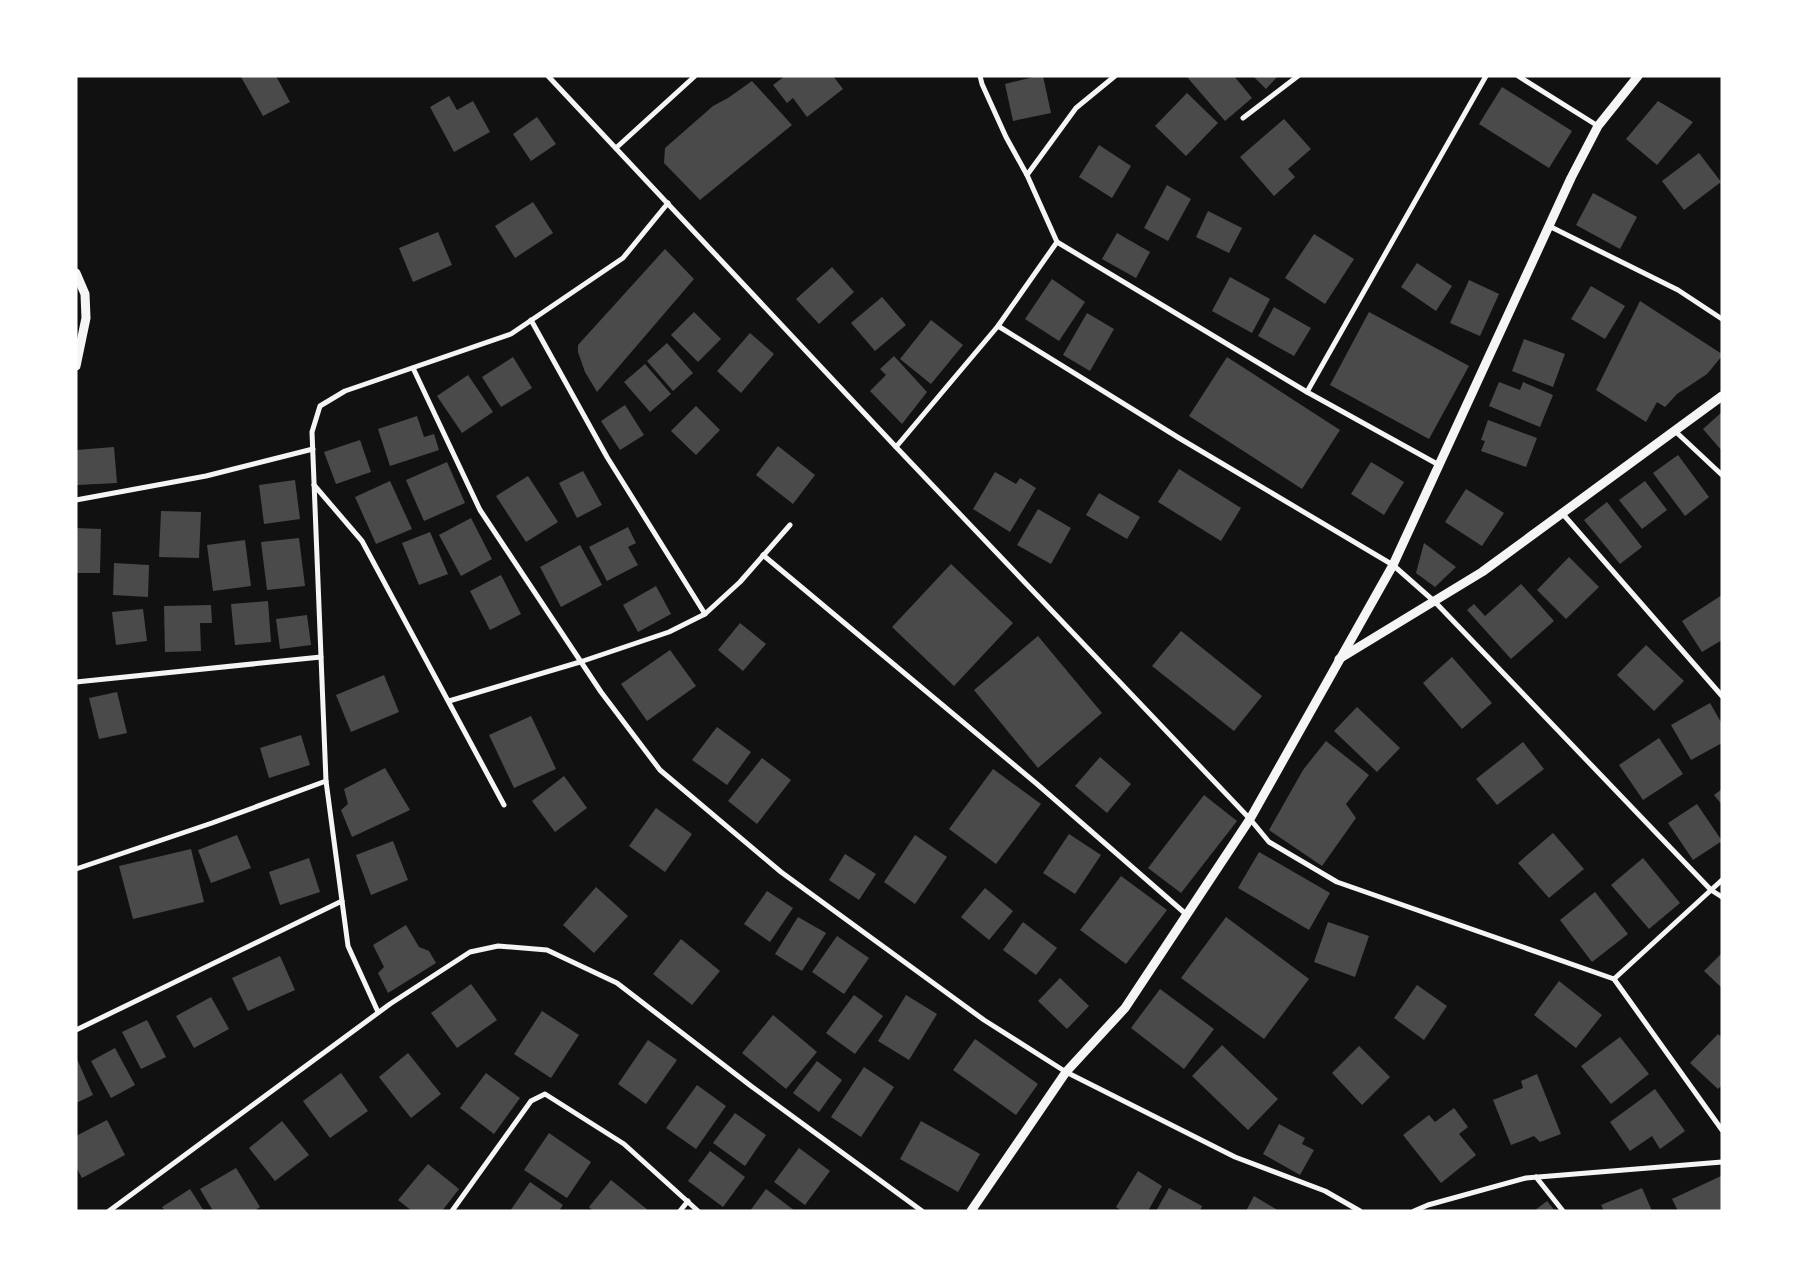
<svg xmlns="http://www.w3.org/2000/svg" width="1798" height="1287" font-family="Raleway,sans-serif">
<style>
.building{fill:#4a4a4a}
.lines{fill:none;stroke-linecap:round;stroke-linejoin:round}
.minor{stroke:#f5f5f5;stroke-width:5}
.tertiary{stroke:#f5f5f5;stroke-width:9}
</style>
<rect width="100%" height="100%" fill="#111"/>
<!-- building -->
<g class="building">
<polygon points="244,76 276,76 290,102 263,116 241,77"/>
<polygon points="785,76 833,76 843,89 807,117 793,98 787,103 773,85"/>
<polygon points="1038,76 1043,76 1051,113 1013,121 1005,84"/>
<polygon points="1189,76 1234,76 1252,98 1225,121 1187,77"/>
<polygon points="1253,76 1278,76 1266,89"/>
<polygon points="752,81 792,125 700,200 664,163 665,148 713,106 728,98"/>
<polygon points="1502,87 1572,131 1549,168 1479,124"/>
<polygon points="1187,93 1218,123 1186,156 1155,126"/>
<polygon points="449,96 457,110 473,101 490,132 454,152 430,107"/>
<polygon points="1658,101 1693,122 1657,165 1626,139"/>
<polygon points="537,117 556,144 531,161 513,134"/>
<polygon points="1284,119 1311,149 1288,169 1295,177 1274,196 1240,157"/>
<polygon points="1099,145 1131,166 1112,198 1079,177"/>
<polygon points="1699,153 1721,182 1684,210 1662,181"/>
<polygon points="1167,185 1191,199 1168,241 1144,228"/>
<polygon points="1593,193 1637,217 1620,249 1576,225"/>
<polygon points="533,202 553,233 515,258 495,226"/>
<polygon points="1208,211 1242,228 1229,253 1196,237"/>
<polygon points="438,232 452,265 413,282 399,248"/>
<polygon points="1117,233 1150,252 1136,278 1102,259"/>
<polygon points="1314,234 1354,259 1325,304 1285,278"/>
<polygon points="665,249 694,279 597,392 585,372 578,352 578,345"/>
<polygon points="1417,263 1452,286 1436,311 1401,287"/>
<polygon points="832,267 854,292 819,324 796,299"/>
<polygon points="1230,277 1270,299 1252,333 1212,311"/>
<polygon points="1052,279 1085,302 1059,341 1025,319"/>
<polygon points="1469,280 1499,294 1480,336 1450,323"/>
<polygon points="1591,286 1625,306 1605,339 1571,319"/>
<polygon points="882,297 906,325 875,351 851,323"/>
<polygon points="1640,301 1722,354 1722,356 1707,374 1677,394 1665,407 1657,402 1646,422 1596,390"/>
<polygon points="1274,307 1311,328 1294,356 1258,336"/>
<polygon points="694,312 721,339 698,362 671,335"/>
<polygon points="1369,312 1469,366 1429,439 1330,385"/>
<polygon points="1087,313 1114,329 1090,371 1063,355"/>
<polygon points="931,320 963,345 931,384 900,359"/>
<polygon points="750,333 774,354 741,393 717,371"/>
<polygon points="1524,339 1565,354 1553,387 1512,371"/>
<polygon points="667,343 693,373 673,391 647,361"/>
<polygon points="894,356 927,392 902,424 870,391 886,375 880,369"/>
<polygon points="513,357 532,388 501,407 482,377"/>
<polygon points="1227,357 1340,430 1302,489 1189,416"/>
<polygon points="645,364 671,394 650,412 624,382"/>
<polygon points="468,375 493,412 462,433 437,396"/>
<polygon points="1499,382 1520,390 1523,382 1553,395 1540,427 1489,406"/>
<polygon points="625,405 644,435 620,450 601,421"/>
<polygon points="696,406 720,430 696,455 671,431"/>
<polygon points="1722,412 1722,451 1703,429"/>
<polygon points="417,416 424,437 434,434 439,450 390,466 378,429"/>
<polygon points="1488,420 1537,438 1526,467 1481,451 1485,441 1481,440"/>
<polygon points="360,440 371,472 336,484 324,452"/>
<polygon points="778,446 815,475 793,504 756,475"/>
<polygon points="114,447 117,483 77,485 76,450"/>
<polygon points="1678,455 1709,497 1685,516 1653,473"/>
<polygon points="447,462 465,503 424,521 406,480"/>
<polygon points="1371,462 1404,482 1384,515 1351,494"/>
<polygon points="1179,469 1241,508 1221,541 1158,502"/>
<polygon points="583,471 602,505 577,518 559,483"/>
<polygon points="995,472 1016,484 1020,478 1036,488 1010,532 973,509"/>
<polygon points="528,476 558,522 526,542 496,496"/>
<polygon points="295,480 300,519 264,524 259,485"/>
<polygon points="390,481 412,529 376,544 355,497"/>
<polygon points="1645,481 1667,510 1642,529 1619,500"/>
<polygon points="1466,489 1504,513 1482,546 1445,522"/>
<polygon points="1099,493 1140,517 1127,539 1086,515"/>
<polygon points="1607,502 1642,547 1620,564 1584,520"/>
<polygon points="1038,509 1071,528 1051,564 1017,545"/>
<polygon points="161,511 201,512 199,558 159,557"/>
<polygon points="471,518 492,559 461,576 439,535"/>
<polygon points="628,527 636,543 628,547 638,565 607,581 589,547"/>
<polygon points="76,528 101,529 100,573 76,573"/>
<polygon points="430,532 448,574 419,585 402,543"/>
<polygon points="299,538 305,586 267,590 261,542"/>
<polygon points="245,540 251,586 213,591 207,545"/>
<polygon points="1424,543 1456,567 1435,587 1416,573"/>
<polygon points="580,545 602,585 561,607 540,567"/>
<polygon points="1569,557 1599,587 1566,619 1537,590"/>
<polygon points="114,563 149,565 148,597 113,595"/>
<polygon points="951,564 1013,623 954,686 892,627"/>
<polygon points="501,575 521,614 490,630 470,591"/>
<polygon points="1521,584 1554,621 1511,659 1467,610 1474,604 1485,616"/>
<polygon points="656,586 671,614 638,632 623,605"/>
<polygon points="1722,595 1722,640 1702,652 1682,621"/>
<polygon points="268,601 271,642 235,645 231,604"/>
<polygon points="211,605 212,623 200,623 201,651 165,652 164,606"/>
<polygon points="143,609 147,641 116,645 112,612"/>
<polygon points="307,615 311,645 280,649 276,619"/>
<polygon points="740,623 766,644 743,671 718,650"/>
<polygon points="1181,631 1262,696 1234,731 1152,666"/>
<polygon points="1038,636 1102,713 1038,768 974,690"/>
<polygon points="1646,645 1684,681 1654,711 1617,675"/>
<polygon points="670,650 696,686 647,721 621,684"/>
<polygon points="1452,657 1492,703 1462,729 1423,683"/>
<polygon points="384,675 399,712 351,732 336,695"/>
<polygon points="117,692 127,733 99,739 89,698"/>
<polygon points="1710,703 1722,724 1722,743 1691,760 1671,725"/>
<polygon points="1357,707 1400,748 1377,772 1334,731"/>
<polygon points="531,716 556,769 514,788 489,735"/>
<polygon points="717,727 751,752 727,785 692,760"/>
<polygon points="301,735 310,765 269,778 260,748"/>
<polygon points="1659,738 1683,774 1643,800 1619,765"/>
<polygon points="1326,741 1369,775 1346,804 1356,818 1322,866 1269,830 1303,770"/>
<polygon points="1523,742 1544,769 1497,805 1476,779"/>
<polygon points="1100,757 1131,784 1107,813 1075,786"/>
<polygon points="762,758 791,780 757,824 728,801"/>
<polygon points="385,768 410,810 352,837 341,810 348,804 344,789"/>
<polygon points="993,769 1041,804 996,864 949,829"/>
<polygon points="564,776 587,808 555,832 532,801"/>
<polygon points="1722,789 1722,805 1714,795"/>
<polygon points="1204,795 1237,821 1181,893 1148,868"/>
<polygon points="1697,804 1722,841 1693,860 1668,823"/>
<polygon points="656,808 692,834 665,872 629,846"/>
<polygon points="1553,833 1584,869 1549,898 1518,863"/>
<polygon points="1069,834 1101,855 1075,894 1043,873"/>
<polygon points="237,835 251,868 211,883 198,850"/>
<polygon points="915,835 947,857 915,904 884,882"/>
<polygon points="393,841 408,880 371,895 356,855"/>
<polygon points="191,849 204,902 133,919 119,866"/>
<polygon points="1259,852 1330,893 1309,930 1238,888"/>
<polygon points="845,854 876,874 859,900 829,880"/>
<polygon points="309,858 320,892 280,905 269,872"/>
<polygon points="1643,858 1680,903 1649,929 1611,885"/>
<polygon points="1121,876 1167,910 1126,964 1080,930"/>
<polygon points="596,887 628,916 594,953 563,925"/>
<polygon points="985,888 1013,911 989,940 961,917"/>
<polygon points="767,891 793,908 770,942 744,924"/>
<polygon points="1595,892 1628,934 1592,962 1560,920"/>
<polygon points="798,917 826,933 802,971 775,954"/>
<polygon points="1226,917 1309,979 1264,1039 1181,978"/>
<polygon points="1023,922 1057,948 1036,975 1003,950"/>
<polygon points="1328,922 1369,936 1355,977 1314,962"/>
<polygon points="406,925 419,947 429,951 436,963 388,993 378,973 384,967 373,945"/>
<polygon points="837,936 869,958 844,994 812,972"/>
<polygon points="681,939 720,971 692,1005 653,974"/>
<polygon points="1722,953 1722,988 1704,971"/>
<polygon points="280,956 295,990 248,1011 232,978"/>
<polygon points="1060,978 1089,1006 1067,1029 1038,1001"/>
<polygon points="1559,981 1602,1015 1576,1048 1534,1015"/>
<polygon points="471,984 497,1020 457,1048 431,1013"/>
<polygon points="1417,985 1447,1006 1424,1040 1394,1018"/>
<polygon points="1160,989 1214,1029 1184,1069 1131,1028"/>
<polygon points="854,995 883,1016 855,1054 826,1033"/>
<polygon points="906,995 937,1014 909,1060 878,1041"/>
<polygon points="211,997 229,1029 194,1048 176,1016"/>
<polygon points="542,1011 579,1035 551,1078 514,1054"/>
<polygon points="773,1015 817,1052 786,1089 742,1053"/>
<polygon points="147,1020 166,1057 141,1069 122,1032"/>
<polygon points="1718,1034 1722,1038 1722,1085 1718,1089 1690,1063"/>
<polygon points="1620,1037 1649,1074 1611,1104 1581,1066"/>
<polygon points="975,1039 1038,1084 1016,1115 953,1070"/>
<polygon points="648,1040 677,1060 646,1104 618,1084"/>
<polygon points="1222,1045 1278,1099 1248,1130 1192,1076"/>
<polygon points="1359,1046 1390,1077 1362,1105 1332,1073"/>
<polygon points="115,1048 135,1085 111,1098 91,1061"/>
<polygon points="408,1053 441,1094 411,1118 379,1077"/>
<polygon points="76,1057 93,1095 76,1103"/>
<polygon points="817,1061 842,1080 819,1112 793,1093"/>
<polygon points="864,1067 894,1087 861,1137 831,1117"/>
<polygon points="341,1073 368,1111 330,1138 303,1101"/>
<polygon points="486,1073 520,1098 494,1134 460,1108"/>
<polygon points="1537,1074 1561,1134 1540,1142 1534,1136 1511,1145 1493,1100 1523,1088 1521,1081"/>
<polygon points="697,1085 726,1106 696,1149 666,1128"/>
<polygon points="1655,1089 1685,1131 1660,1149 1652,1136 1630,1151 1610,1122"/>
<polygon points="1454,1108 1468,1127 1459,1134 1476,1155 1441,1183 1403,1135 1429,1115 1435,1122"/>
<polygon points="735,1113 766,1135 745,1166 713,1143"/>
<polygon points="107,1120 125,1155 82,1178 76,1167 76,1136"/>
<polygon points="282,1121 309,1155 275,1181 249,1148"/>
<polygon points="921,1121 980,1154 958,1192 900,1159"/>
<polygon points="1279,1124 1305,1138 1302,1144 1314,1150 1300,1175 1263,1154"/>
<polygon points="549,1133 591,1162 567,1198 524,1170"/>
<polygon points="799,1148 830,1171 805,1205 774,1182"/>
<polygon points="710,1151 745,1177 723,1207 688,1181"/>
<polygon points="428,1164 459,1189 442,1211 412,1211 398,1200"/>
<polygon points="236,1168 260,1207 254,1211 213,1211 200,1189"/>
<polygon points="1138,1171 1162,1186 1148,1211 1122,1211 1116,1207"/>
<polygon points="1721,1176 1722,1211 1678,1211 1672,1199"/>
<polygon points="611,1180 649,1211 593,1211 589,1207"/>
<polygon points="530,1182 563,1205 559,1211 510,1211"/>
<polygon points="1169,1188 1202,1206 1200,1211 1156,1211"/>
<polygon points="1642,1188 1652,1211 1604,1211 1601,1205"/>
<polygon points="190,1189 204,1211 165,1211 162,1207"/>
<polygon points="766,1189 795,1211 750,1211"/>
<polygon points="1254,1196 1279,1211 1246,1211"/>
<polygon points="1547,1201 1555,1211 1534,1211"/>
</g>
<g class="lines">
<!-- minor -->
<g class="minor">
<polyline points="548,76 896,447 1250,819 1269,842 1337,882 1614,979 1722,880"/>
<polyline points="980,76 982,84 1006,137 1027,175 1057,242 1307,392 1439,465"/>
<polyline points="1518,76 1598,126"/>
<polyline points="1243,118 1298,76"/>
<polyline points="616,148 695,76"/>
<polyline points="1027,175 1076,108 1115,76"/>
<polyline points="1549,226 1678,290 1722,319"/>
<polyline points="531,320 607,457 705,614"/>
<polyline points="998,326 1179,438 1393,565 1435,602 1711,890 1722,897"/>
<polyline points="413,368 480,510 601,692 660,770 781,872 984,1020 1066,1072 1235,1157 1325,1191 1360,1211"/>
<polyline points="1307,392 1486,76"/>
<polyline points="1675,431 1722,475"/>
<polyline points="896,447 998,326 1057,242"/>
<polyline points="314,485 362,541 504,805"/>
<polyline points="76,500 206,476 313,449"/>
<polyline points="1562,513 1722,696"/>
<polyline points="763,555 1037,784 1187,915"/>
<polyline points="76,682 321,657"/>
<polyline points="449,701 580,662 669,632 705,614 740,582 790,525"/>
<polyline points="76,869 212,823 326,781"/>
<polyline points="1614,979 1722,1130"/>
<polyline points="378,1012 348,946 326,781 312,432 320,406 345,391 511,334 623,258 668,203"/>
<polyline points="76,1030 342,901"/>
<polyline points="1536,1177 1563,1211"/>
<polyline points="109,1211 390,1004 470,952 498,946 547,950 617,983 751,1086 922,1211"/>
<polyline points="452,1211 531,1101 545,1094 624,1144 698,1211"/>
<polyline points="680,1211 688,1201"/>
<polyline points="1414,1211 1428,1205 1526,1178 1722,1162"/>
</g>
<!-- tertiary -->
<g class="tertiary">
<polyline points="76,273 85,294 86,318 76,366"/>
<polyline points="1339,659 1482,572 1722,396"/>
<polyline points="971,1211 1066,1072 1125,1008 1250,819 1393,565 1571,178 1598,126 1638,76"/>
</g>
</g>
<!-- border -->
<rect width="1798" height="1287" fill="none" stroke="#ffffff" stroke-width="155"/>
</svg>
